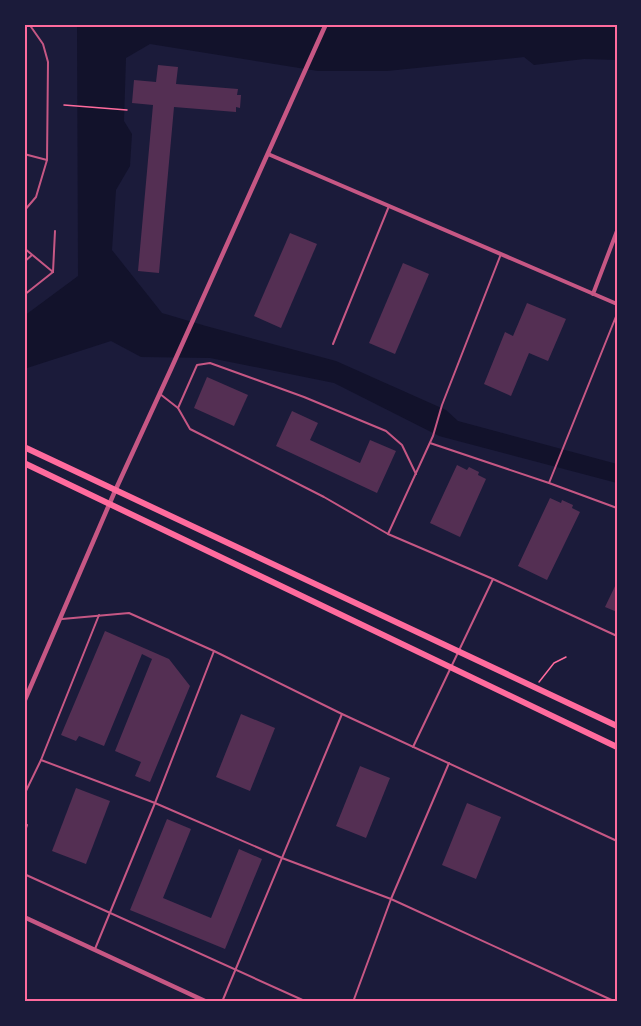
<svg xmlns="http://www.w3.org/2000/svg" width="641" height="1026" font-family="Signika,sans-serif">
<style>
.water{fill:#12122b}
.building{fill:#542f53}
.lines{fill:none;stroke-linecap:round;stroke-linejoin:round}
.path{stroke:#ff6b9d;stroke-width:1.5}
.service{stroke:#c65784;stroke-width:2}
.minor{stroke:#c65784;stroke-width:4}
.tertiary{stroke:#c65784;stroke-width:4.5}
.primary{stroke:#ff6b9d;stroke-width:6}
.neatline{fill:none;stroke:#ff6b9d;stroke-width:2}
</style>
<rect width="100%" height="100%" fill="#1b1b3a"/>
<!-- water -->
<polygon class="water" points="77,24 617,24 617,60 584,59 534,65 524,57 387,71 318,71 150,44 126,58 124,121 132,134 130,166 116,190 112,250 162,313 206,326 336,361 446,410 458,421 617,464 617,483 439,436 334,383 210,358 141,357 111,341 24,369 24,316 78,276"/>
<!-- building -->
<g class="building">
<polygon points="158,65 178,67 176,84 238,89 237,95 241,95 240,108 236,107 236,112 174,107 159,273 138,271 153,105 132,103 134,80 156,82"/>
<polygon points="290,233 317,244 281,328 254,316"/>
<polygon points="403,263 429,274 395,354 369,343"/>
<polygon points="527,303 566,319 548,361 529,353 511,396 484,384 505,332 513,336"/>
<polygon points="207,377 248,395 234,426 194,408"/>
<polygon points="292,411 318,423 310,440 360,463 370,440 396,451 377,493 276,446"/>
<polygon points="457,465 467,470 469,467 479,472 478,475 486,479 460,537 430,523"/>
<polygon points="550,498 561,503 562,500 573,505 572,508 580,512 547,580 518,566"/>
<polygon points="617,582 617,612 605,607"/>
<polygon points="105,631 169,659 190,686 150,782 135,776 141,762 115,751 152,659 142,654 104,746 79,736 76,741 61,735"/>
<polygon points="241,714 275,728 250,791 216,777"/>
<polygon points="360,766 390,778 366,838 336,826"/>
<polygon points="76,788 110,801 86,864 52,851"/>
<polygon points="467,803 501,817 476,879 442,865"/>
<polygon points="167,819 191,829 163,898 211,918 239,849 262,859 225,949 130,910"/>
</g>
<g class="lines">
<!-- path -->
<g class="path">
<polyline points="64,105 127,110"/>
<polyline points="539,682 554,663 566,657"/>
</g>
<!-- service -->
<g class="service">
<polyline points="24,154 47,160"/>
<polyline points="24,211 36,197 47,160 48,62 43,44 29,24"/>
<polyline points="24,248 53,272"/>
<polyline points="24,262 32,255"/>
<polyline points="24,295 53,272 55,231"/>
<polyline points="333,344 389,206"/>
<polyline points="160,394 178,408 190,429 324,497 388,534 493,579 617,636"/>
<polyline points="178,408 197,365 210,363 304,397 386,431 402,445 416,474"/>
<polyline points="430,443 549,483 617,508"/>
<polyline points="549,483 617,314"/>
<polyline points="388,534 433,436 442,405 501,254"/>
<polyline points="62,619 129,613 214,651 342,714 617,841"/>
<polyline points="413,747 493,579"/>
<polyline points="41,760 155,803 282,858 391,899 616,1002"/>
<polyline points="24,795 41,760 99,615"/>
<polyline points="24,824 27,825 24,834"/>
<polyline points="24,874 307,1002"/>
<polyline points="95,949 155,803 214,651"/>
<polyline points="222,1002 342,714"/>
<polyline points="353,1002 391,899 449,763"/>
</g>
<!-- minor -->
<g class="minor">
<polyline points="268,154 617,304"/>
<polyline points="593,294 617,231"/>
</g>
<!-- tertiary -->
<g class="tertiary">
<polyline points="24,702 115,491 171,369 326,24"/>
<polyline points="24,917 207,1002"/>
</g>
<!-- primary -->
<g class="primary">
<polyline points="24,447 617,726"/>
<polyline points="24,463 617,747"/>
</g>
</g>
<!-- border -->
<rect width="641" height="1026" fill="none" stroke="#1b1b3a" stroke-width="51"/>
<rect x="26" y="26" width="590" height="974" class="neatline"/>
</svg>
